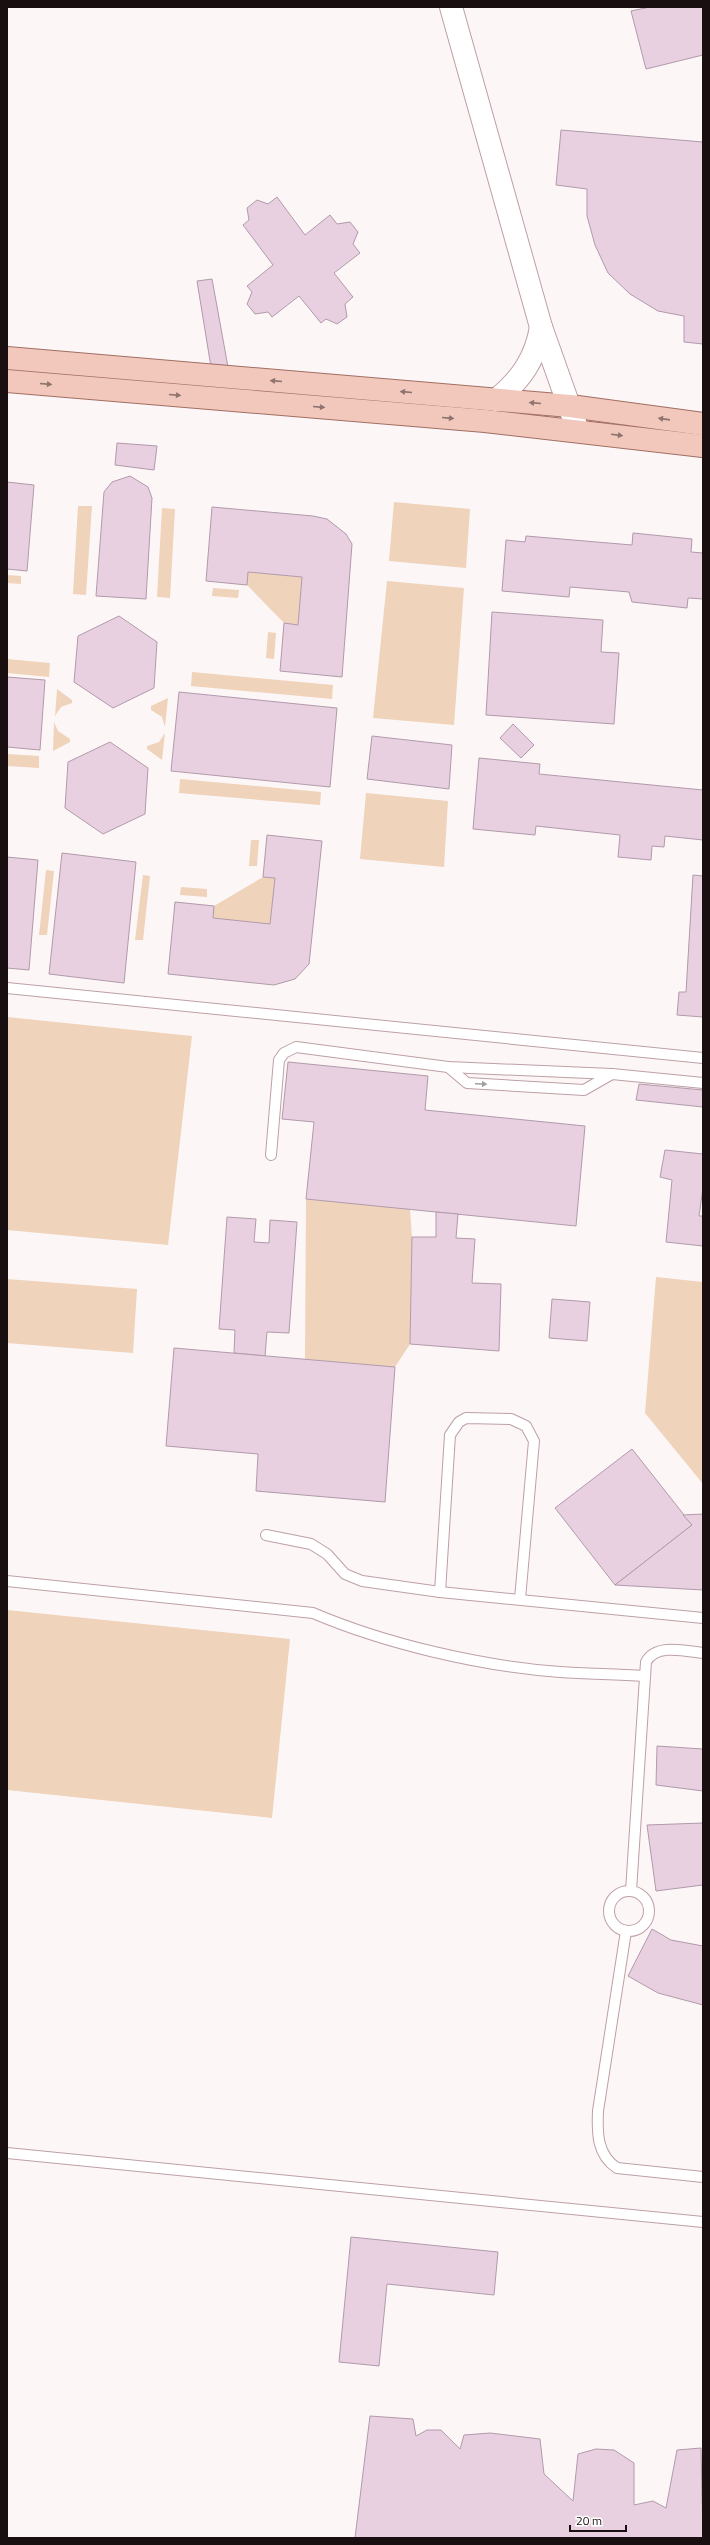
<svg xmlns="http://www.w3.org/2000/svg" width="710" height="2545" font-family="'Titillium Web',sans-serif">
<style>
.green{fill:#efd3ba}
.building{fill:#e8d0e1;stroke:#b19aaa}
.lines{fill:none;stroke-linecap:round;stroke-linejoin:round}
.service-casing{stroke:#bda0a5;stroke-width:12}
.tertiary-casing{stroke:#bda0a5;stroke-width:24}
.primary-casing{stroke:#a16e63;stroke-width:24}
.service{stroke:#fff;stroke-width:10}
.tertiary{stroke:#fff;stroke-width:22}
.primary{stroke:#f2c7bc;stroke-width:22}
.oneway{fill:#90746f}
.oneway2{fill:#a39fa0}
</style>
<rect width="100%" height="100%" fill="#fdf6f7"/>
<!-- green -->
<g class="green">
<polygon points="394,502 470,509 466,568 389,561"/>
<polygon points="78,506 92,506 86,595 73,594"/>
<polygon points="162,508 175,509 170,598 157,597"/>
<polygon points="248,572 302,577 298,625 284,623 247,585"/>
<polygon points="7,575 21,576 21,584 7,583"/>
<polygon points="387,581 464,588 454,725 373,718"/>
<polygon points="213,588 239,590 238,598 212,596"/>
<polygon points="268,632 276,633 274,659 266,658"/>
<polygon points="7,659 50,663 49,677 7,673"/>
<polygon points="192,672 333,685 332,699 191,686"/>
<polygon points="57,689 72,700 72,703 61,707 55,716"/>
<polygon points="168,698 165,727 162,717 151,710 151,706"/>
<polygon points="54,722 58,731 70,739 70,742 53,751"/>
<polygon points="165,733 162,760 147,749 147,746 159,742"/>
<polygon points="7,754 39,756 39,768 7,766"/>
<polygon points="180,779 321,792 320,805 179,793"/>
<polygon points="366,793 448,801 444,867 360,859"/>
<polygon points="251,840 259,840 257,866 249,866"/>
<polygon points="46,870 54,871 47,935 39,935"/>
<polygon points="143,875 150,876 143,940 135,940"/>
<polygon points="263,877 275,878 270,924 213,918 214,906"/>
<polygon points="181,887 207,889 207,897 180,895"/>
<polygon points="7,1017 192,1036 168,1245 7,1230"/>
<polygon points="306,1199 410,1209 412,1237 410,1344 395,1367 305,1359"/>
<polygon points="656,1277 703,1282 703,1484 645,1413"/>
<polygon points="7,1279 137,1289 133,1353 7,1343"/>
<polygon points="7,1610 290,1639 272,1818 7,1790"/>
</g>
<!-- building -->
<g class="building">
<polygon points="650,7 703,7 703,55 646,69 631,11"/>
<polygon points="561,130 703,142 703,344 684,342 684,316 658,311 630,294 608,273 595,245 587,216 587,189 556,185"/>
<polygon points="277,197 305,235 330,215 337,224 350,222 358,232 353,244 360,253 334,273 353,297 345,304 347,317 337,324 326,319 321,323 299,296 272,317 268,312 255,314 247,304 252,292 247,286 273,265 243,225 249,220 247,208 257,200 268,204"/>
<polygon points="212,279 228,367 211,367 197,281"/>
<polygon points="117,443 157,446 154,470 115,465"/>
<polygon points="130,476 148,487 152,498 146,599 96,596 104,492 112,482"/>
<polygon points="7,482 34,485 27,571 7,569"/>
<polygon points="212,507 313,516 327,519 346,534 352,544 342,677 280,671 284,623 298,625 302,577 248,572 247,585 206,581"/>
<polygon points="633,533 692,539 691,552 703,553 703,599 688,598 687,608 632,602 629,592 570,587 569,597 502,591 506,540 525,542 526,536 632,545"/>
<polygon points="492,612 603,620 601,652 619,653 614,724 486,715"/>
<polygon points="119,616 157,642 154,688 113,708 74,682 78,636"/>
<polygon points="7,677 45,680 40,750 7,747"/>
<polygon points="179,692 337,708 330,787 171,771"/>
<polygon points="513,724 534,745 521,758 500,738"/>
<polygon points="372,736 452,745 449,789 367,779"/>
<polygon points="110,742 148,768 145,814 103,834 65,808 68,762"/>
<polygon points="479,758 540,764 539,774 703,790 703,840 665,836 664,847 652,846 651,860 618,857 620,835 536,826 535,835 473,829"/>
<polygon points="267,835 322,841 309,964 295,979 274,985 168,974 175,902 214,906 213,918 270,924 275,878 263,877"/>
<polygon points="62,853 136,862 124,983 49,974"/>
<polygon points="7,857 38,860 29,970 7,968"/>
<polygon points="693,875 703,876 703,1017 677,1015 679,992 686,992"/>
<polygon points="288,1062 428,1076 425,1110 585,1126 576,1226 306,1199 314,1122 282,1119"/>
<polygon points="639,1084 703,1090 703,1107 636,1100"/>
<polygon points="665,1150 703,1154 703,1188 699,1216 703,1216 703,1246 666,1242 672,1180 660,1177"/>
<polygon points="436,1212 458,1214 456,1238 475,1239 472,1283 501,1284 499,1351 410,1344 412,1237 436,1237"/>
<polygon points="227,1217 256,1219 254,1242 269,1243 270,1220 297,1222 289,1333 267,1332 265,1356 234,1353 235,1330 219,1329"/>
<polygon points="552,1299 590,1302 587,1341 549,1338"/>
<polygon points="174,1348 395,1367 385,1502 256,1491 258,1454 166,1446"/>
<polygon points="632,1449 692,1525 615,1585 555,1508"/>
<polygon points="703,1514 703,1590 615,1585 692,1525 683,1515"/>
<polygon points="657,1746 703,1749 703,1791 656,1785"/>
<polygon points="703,1823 703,1885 656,1891 647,1825"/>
<polygon points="652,1929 671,1940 703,1946 703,2005 658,1993 628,1976"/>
<polygon points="351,2237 498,2252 494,2295 387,2284 379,2366 339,2362"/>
<polygon points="370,2416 413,2419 416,2436 427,2430 441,2430 460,2449 464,2435 490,2433 540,2439 544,2474 573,2501 578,2454 596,2449 614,2450 634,2463 634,2505 653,2501 666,2508 677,2450 701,2448 703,2538 355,2538"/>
</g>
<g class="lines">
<defs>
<g id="service">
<polyline points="7,988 703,1058"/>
<polyline points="448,1067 467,1083 584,1090 612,1074"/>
<polyline points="271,1155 279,1060 284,1053 296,1047 448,1067 612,1074 703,1083"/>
<polyline points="266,1535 311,1544 327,1554 345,1574 362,1581 440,1592 703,1618"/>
<path d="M7,1581L313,1613C386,1644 480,1666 560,1672C588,1674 616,1674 644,1676"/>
<polyline points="440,1592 450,1435 459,1422 466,1418 511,1419 526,1426 534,1441 520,1599"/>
<circle cx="629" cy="1911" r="20"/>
<path d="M631,1891L646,1662C656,1643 685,1651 703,1653"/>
<path d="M626,1931L598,2111C597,2133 597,2155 617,2168L703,2177"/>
<polyline points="7,2153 703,2222"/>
</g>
<g id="tertiary">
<polyline points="451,7 541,327 578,431"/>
<path d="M496,400C521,380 536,358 541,327"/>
</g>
<g id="primary">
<polyline points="7,358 570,406 703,424"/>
<polyline points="7,381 485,421 703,446"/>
</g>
</defs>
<!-- service casing -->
<use href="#service" class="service-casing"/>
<!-- tertiary casing -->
<use href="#tertiary" class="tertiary-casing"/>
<!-- primary casing -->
<use href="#primary" class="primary-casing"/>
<!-- service -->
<use href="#service" class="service"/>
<!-- tertiary -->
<use href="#tertiary" class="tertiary"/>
<!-- primary -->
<use href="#primary" class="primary"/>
</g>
<!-- one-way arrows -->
<defs><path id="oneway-solid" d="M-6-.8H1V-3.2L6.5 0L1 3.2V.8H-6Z"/></defs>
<g class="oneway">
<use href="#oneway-solid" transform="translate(276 381) rotate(-175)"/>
<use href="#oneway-solid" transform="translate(46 384) rotate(5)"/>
<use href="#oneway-solid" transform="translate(406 392) rotate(-175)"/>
<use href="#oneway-solid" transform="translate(175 395) rotate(5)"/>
<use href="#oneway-solid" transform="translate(535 403) rotate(-175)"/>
<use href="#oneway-solid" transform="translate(319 407) rotate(5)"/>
<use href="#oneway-solid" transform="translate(448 418) rotate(5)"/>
<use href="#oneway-solid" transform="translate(664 419) rotate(-172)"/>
<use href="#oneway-solid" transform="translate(617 435) rotate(7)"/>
</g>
<use class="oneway2" href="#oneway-solid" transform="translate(481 1084) rotate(3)"/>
<!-- border -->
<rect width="710" height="2545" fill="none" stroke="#190f11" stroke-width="16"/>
<!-- scale -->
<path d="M570 2525v6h56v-6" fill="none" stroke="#190f11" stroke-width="2"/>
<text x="576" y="2525" font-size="12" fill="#190f11" stroke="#ffffff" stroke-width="3" paint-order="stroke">20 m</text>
</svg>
